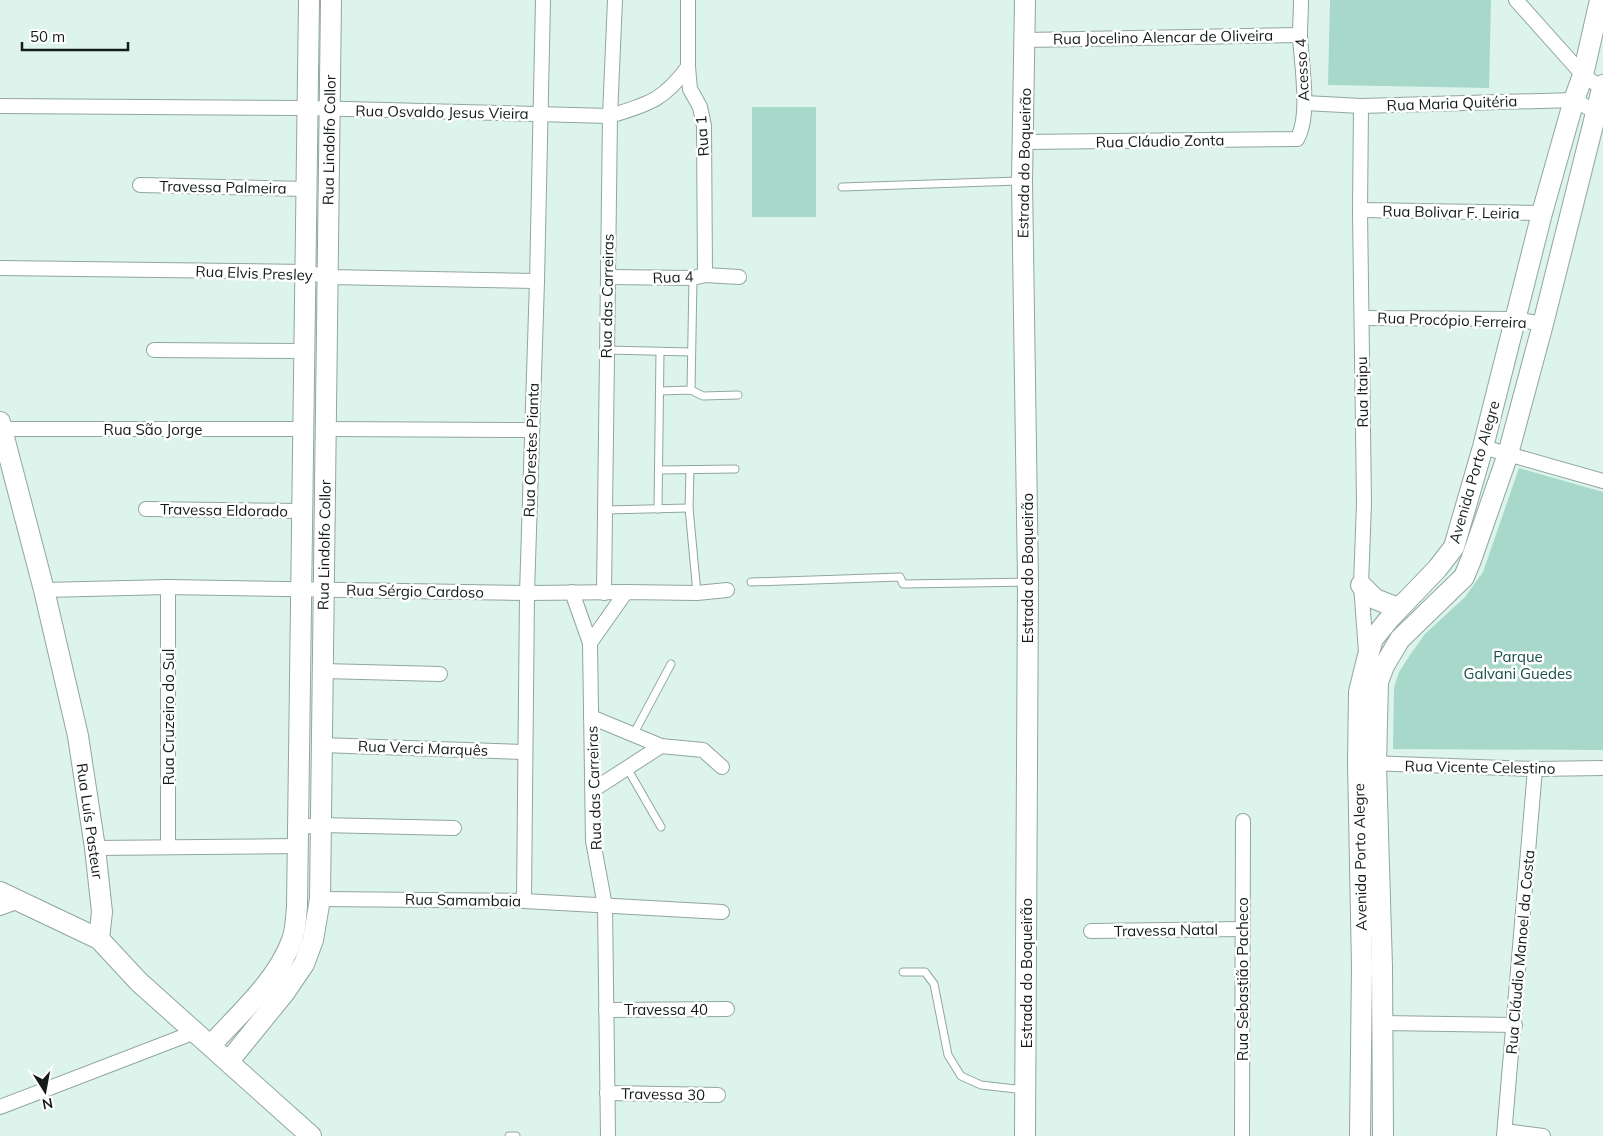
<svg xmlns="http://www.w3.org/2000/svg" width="1603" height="1136" font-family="Mulish,sans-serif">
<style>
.green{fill:#a8d8ca}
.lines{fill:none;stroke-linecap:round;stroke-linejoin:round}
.lane-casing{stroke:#90a69f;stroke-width:9}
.street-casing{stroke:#90a69f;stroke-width:16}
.secondary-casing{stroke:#90a69f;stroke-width:22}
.lane{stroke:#fff;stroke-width:7}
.street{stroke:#fff;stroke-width:14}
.secondary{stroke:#fff;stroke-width:20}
.labels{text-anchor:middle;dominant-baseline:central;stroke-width:5;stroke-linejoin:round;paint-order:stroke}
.street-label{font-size:15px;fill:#141c1a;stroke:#fff}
.park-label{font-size:15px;fill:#165044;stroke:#fff}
</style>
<rect width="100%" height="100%" fill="#ddf4ed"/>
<!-- green -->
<g class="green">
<polygon points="1330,0 1491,0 1489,88 1328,85"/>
<rect x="752" y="107" width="64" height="110"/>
<polygon points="1519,468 1603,492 1603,750 1393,749 1394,688 1399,672 1410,655 1425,634 1465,597 1483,572"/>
</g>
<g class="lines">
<defs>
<g id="lane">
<polyline points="842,187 1020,181"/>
<polyline points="607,350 691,352"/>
<polyline points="691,390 693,278"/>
<polyline points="660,391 691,390 703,396 738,395"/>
<polyline points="659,470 735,469"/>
<polyline points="690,470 689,508 697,593"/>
<polyline points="658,509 660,352"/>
<polyline points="605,510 689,508"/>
<polyline points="751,582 900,577 903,584 1027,582"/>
<polyline points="633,735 671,664"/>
<polyline points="627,768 661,827"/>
<polyline points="903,972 925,972 934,984 948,1055 961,1076 981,1085 1025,1090"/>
<polyline points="509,1136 516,1136"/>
</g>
<g id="street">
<polyline points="688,0 688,67 690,89 700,107 704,126 705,275"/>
<polyline points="1516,0 1583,75 1602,88"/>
<polyline points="1026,40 1300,35"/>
<polyline points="1305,103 1361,106 1574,100 1596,112"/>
<path d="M0,106L308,108L610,116C648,104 663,101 688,67"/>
<polyline points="1361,106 1360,210 1364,503 1361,585 1366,652"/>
<path d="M1023,142L1297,139C1311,116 1301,62 1300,35C1300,23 1301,12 1301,0"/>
<polyline points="140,185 306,189"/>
<polyline points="1360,210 1542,213"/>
<polyline points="0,268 306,272 328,277 537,281"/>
<polyline points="608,277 693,278 705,275 739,277"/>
<polyline points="1362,318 1515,319 1543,324"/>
<polyline points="154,350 305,351"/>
<polyline points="2,429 304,429"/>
<polyline points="326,429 532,430"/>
<polyline points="1483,447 1603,481"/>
<polyline points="146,509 303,511"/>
<polyline points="44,590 168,587 527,593 626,592 697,593 727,590"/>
<polyline points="572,592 590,643 593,841 605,906 608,1136"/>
<polyline points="604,593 610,116 615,0"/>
<polyline points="590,643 626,592"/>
<polyline points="323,671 440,674"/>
<polyline points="591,717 661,746 703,750 722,767"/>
<polyline points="321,745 524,752"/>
<polyline points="1368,763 1535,769 1603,768"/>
<polyline points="593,790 661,746"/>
<polyline points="299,827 321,825 454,828"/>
<polyline points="168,847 168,587"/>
<polyline points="95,848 298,846"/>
<polyline points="320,899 524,901 722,912"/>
<polyline points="524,901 527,593 537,281 543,0"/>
<polyline points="0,908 19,901"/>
<polyline points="1091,931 1241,929"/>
<polyline points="606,1010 727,1009"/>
<polyline points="1382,1023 1515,1025"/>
<polyline points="607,1093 718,1095"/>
<polyline points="0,1107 195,1032"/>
<polyline points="1505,1131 1543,1136"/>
<polyline points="1242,1136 1243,821"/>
<polyline points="1504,1136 1535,769"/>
</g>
<g id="secondary">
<polyline points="0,422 44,590 78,736 95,848 102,912 99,939"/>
<polyline points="1361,585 1375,599 1398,608 1406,601"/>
<polyline points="0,892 99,939 139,982 311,1136"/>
<path d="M211,1045C239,1014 278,980 292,940C296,930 296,917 297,906L309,0"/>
<polyline points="229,1061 285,992 304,964 313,940 320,899 331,0"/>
<polyline points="1025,1136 1028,582 1022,181 1025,0"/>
<polyline points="1360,1136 1362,967 1358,762 1359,692 1367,659 1373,639 1390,618 1437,569 1454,547 1483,447 1542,213 1574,100 1583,75 1600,0"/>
<polyline points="1383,1136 1382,967 1376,764 1378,682 1384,666 1400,639 1464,577 1471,560 1508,454 1543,324 1603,85"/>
</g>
</defs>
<!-- lane casing -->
<use href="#lane" class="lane-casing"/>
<!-- street casing -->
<use href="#street" class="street-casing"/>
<!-- secondary casing -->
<use href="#secondary" class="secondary-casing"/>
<!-- lane -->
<use href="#lane" class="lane"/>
<!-- street -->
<use href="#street" class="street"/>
<!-- secondary -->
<use href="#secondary" class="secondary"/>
</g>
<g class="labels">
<!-- street labels -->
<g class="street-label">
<text transform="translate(1163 37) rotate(-1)">Rua Jocelino Alencar de Oliveira</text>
<text transform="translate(1302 70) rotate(-93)">Acesso 4</text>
<text transform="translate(1452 103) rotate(-2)">Rua Maria Quitéria</text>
<text transform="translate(442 112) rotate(1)">Rua Osvaldo Jesus Vieira</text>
<text transform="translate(702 136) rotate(-94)">Rua 1</text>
<text transform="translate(329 140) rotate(-89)">Rua Lindolfo Collor</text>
<text transform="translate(1160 141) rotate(-1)">Rua Cláudio Zonta</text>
<text transform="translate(1024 163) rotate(-89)">Estrada do Boqueirão</text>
<text transform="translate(223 187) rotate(1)">Travessa Palmeira</text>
<text transform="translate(1451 212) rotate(1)">Rua Bolivar F. Leiria</text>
<text transform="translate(254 273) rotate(2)">Rua Elvis Presley</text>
<text transform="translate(673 277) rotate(-2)">Rua 4</text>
<text transform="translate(607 296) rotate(-89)">Rua das Carreiras</text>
<text transform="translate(1452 320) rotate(2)">Rua Procópio Ferreira</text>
<text transform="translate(1362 392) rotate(-91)">Rua Itaipu</text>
<text x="153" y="429">Rua São Jorge</text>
<text transform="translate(531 450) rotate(-88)">Rua Orestes Pianta</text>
<text transform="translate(1474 472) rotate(-74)">Avenida Porto Alegre</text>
<text transform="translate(224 510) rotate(1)">Travessa Eldorado</text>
<text transform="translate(324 545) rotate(-89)">Rua Lindolfo Collor</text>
<text transform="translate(1027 568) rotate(-90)">Estrada do Boqueirão</text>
<text transform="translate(415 591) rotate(1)">Rua Sérgio Cardoso</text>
<text transform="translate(168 717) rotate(-90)">Rua Cruzeiro do Sul</text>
<text transform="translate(423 748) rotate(2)">Rua Verci Marquês</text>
<text transform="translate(1480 767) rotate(1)">Rua Vicente Celestino</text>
<text transform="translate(594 788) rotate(-92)">Rua das Carreiras</text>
<text transform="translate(90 821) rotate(82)">Rua Luís Pasteur</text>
<text transform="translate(1360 857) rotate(-91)">Avenida Porto Alegre</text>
<text transform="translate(463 900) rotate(1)">Rua Samambaia</text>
<text transform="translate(1166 930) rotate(-1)">Travessa Natal</text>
<text transform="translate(1520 952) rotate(-85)">Rua Cláudio Manoel da Costa</text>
<text transform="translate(1026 973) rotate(-90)">Estrada do Boqueirão</text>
<text transform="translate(1242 979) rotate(-90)">Rua Sebastião Pacheco</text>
<text x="666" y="1009">Travessa 40</text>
<text transform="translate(663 1094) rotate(1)">Travessa 30</text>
</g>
<!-- park labels -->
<g class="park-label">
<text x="1518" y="656">Parque<tspan x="1518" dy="17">Galvani Guedes</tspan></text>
</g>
</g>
<!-- north arrow -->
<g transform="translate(45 1091) rotate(169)" stroke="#ffffff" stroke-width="4" paint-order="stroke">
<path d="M0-4L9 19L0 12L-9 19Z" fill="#141c1a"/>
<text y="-8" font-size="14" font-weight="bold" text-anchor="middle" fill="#141c1a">N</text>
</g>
<!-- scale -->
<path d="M22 42v8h106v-8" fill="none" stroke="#141c1a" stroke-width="2.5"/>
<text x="30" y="42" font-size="15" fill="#141c1a" stroke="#ffffff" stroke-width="4" paint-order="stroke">50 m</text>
</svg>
